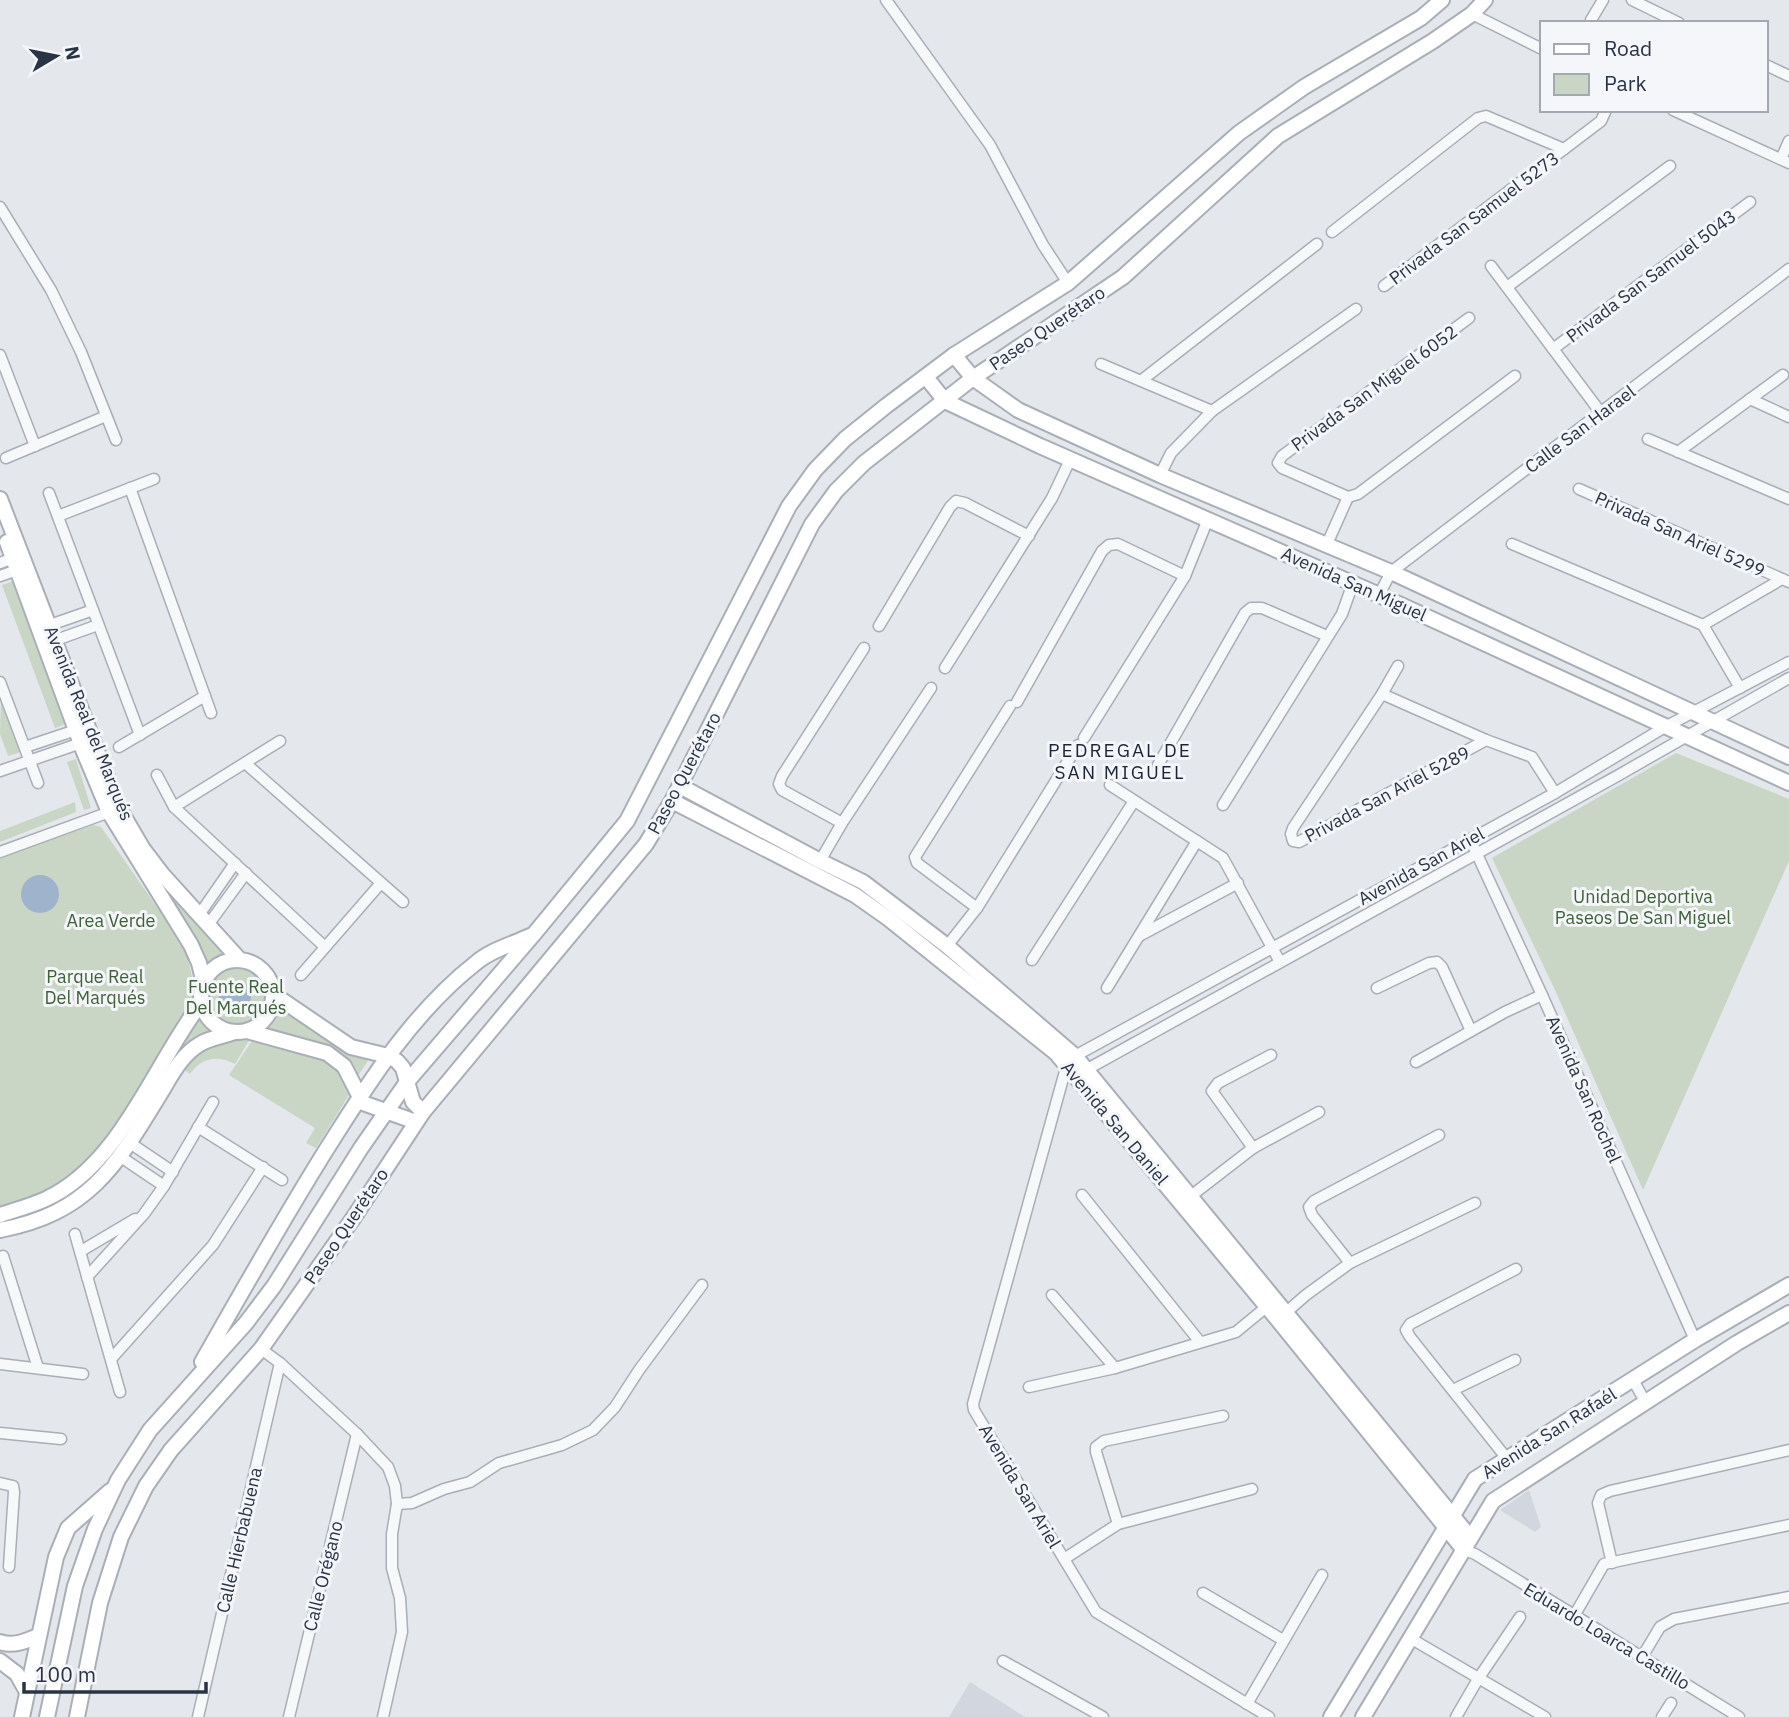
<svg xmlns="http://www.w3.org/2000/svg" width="1789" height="1717" font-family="'IBM Plex Sans',sans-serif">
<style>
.built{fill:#d2d6de}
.green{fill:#c9d6c5}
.water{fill:#9fb4cc}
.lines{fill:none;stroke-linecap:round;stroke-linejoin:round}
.street-casing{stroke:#a9aeb7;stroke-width:13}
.secondary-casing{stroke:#a9aeb7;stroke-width:18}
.street{stroke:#f7f8fa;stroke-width:10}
.secondary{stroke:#fff;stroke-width:14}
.labels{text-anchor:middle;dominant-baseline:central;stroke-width:6;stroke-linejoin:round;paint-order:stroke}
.street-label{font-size:18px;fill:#2b3445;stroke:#f4f6f9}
.park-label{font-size:18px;fill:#3f6138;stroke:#f4f6f9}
.neighbourhood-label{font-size:19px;letter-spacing:2px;fill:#1d2536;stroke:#f4f6f9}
</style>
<rect width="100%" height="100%" fill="#e4e7ec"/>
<!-- built -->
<g class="built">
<polygon points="1529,1490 1541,1527 1535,1532 1500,1510"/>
<polygon points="970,1682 1025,1717 949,1717"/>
</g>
<!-- green -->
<g class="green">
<polygon points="17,580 70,722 55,728 2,585"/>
<polygon points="1,696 21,752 8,756 0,734"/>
<polygon points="1676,753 1789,799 1789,861 1643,1190 1555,990 1492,858"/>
<polygon points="76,759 91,808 84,810 67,762"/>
<polygon points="75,802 76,812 0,842 0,831"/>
<polygon points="120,812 229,954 220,956 205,966"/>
<polygon points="94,825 101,827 185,947 196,993 180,1029 109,1147 70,1184 0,1214 0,856"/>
<circle cx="236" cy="996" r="31"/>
<polygon points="277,999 369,1059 356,1079 347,1065 259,1029 272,1017"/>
<path d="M201,1007C207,1021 215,1028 230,1032L200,1042L120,1155L86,1192L0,1229V1217L91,1169Z"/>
<path d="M236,1033L253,1034L235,1064C217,1055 202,1057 190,1074L178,1065L189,1054Z"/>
<polygon points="256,1035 327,1054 349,1084 349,1095 316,1148 306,1143 315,1128 229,1075"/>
</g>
<!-- water -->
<g class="water">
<circle cx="40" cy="894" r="19"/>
<circle cx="235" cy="996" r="16"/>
</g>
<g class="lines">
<defs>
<g id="street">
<polyline points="886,0 990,145 1043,245 1068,283"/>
<polyline points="1632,0 1679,23"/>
<polyline points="1472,14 1542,49"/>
<polyline points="1591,20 1603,0"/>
<polyline points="1766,65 1789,76"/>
<polyline points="1673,110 1789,163"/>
<polyline points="1781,159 1789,141"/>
<polyline points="0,207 51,290 81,352 116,440"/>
<polyline points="1332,232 1478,118 1486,116 1564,149"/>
<polyline points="1491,266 1601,413"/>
<polyline points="1384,286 1601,121 1606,110"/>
<polyline points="1507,287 1670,166"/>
<polyline points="1469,318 1282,456 1278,463 1282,468 1348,497 1358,494 1515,376"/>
<polyline points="1553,349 1750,202"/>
<polyline points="0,355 35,446"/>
<polyline points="1101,364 1212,411"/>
<polyline points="1142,380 1317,244"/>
<polyline points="1750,399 1789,417"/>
<polyline points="1648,439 1789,499"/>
<polyline points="1678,452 1783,375"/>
<polyline points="6,458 106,416"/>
<polyline points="1160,475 1171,453 1212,411 1356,309"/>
<polyline points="130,488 211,713"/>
<polyline points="1579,489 1789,582"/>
<polyline points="49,493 140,735"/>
<polyline points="58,516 154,479"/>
<polyline points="1327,544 1348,497"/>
<polyline points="1512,544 1703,625 1740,688"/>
<polyline points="0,563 13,558"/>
<polyline points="0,576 17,570"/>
<polyline points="1379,595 1391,572 1789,269"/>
<polyline points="50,625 93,610"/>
<polyline points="1703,625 1782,579"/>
<polyline points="879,626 950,507 956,501 965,503 1029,536"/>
<polyline points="56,640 98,625"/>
<polyline points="1398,666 1382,694 1293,828 1291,834 1293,841 1299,842 1486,740"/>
<polyline points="945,668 1052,498 1070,460"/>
<polyline points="0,682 38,783"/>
<polyline points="1382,694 1486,740 1532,757 1555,793"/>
<polyline points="1017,702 1102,551 1109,545 1118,544 1185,576"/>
<polyline points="1084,738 1185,576 1208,519"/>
<polyline points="25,747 76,730"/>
<polyline points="119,747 205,696"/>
<polyline points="245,763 403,902"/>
<polyline points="1158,765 1245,613 1251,608 1262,608 1327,636"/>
<polyline points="0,771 81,743"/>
<polyline points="157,775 174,807 325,947"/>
<polyline points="1110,785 1223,858 1280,962"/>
<polyline points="1223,805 1342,614 1353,583"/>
<polyline points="174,807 280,741"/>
<polyline points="842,823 782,790 779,784 782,776 864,648"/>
<polyline points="1470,839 1542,995 1695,1340"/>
<polyline points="0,852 115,810"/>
<polyline points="820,861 842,823 931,688"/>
<polyline points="977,908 917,863 915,857 1010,706"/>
<polyline points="199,915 235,863"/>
<polyline points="208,925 246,873"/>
<polyline points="1139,936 1238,883"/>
<polyline points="947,946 977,908 1078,745"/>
<polyline points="1032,960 1134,801"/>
<polyline points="301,975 381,883"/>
<polyline points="1107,988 1197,841"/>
<polyline points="1377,988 1429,963 1437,962 1442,967 1471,1031"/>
<polyline points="1416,1062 1505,1012 1542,995"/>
<polyline points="1082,1072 1617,776 1789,678"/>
<polyline points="198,1127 282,1180"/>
<polyline points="130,1143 173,1172"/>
<polyline points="1253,1148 1212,1091 1218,1083 1271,1055"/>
<polyline points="121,1157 164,1186"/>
<polyline points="1082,1195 1200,1342"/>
<polyline points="1187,1199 1253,1148 1319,1112"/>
<polyline points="75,1234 120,1392"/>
<polyline points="81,1251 135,1219"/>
<polyline points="3,1256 38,1368"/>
<polyline points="1350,1263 1312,1215 1309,1207 1314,1201 1439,1135"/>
<polyline points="87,1277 144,1214 164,1186 213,1102"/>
<polyline points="1052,1295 1115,1368"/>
<polyline points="1283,1315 1306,1295 1350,1263 1475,1203"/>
<polyline points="261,1349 280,1363 357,1434 388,1467 395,1486 397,1504 392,1534 392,1568 400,1598 402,1632 383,1717"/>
<polyline points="112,1358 213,1245 263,1167"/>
<polyline points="0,1364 83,1374"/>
<polyline points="1633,1380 1646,1403"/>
<polyline points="1029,1387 1115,1368 1236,1332 1270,1304"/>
<polyline points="1453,1390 1515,1360"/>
<polyline points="0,1433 61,1439"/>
<polyline points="1508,1460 1410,1337 1406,1330 1410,1324 1516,1269"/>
<polyline points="0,1483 13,1486 14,1492 9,1567"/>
<polyline points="397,1504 412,1503 444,1489 470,1482 499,1463 562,1445 593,1430 615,1407 639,1370 702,1285"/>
<polyline points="1118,1524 1096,1452 1096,1447 1104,1441 1223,1416"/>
<polyline points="1464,1550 1475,1554 1739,1717"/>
<polyline points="1064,1559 1118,1524 1252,1489"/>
<polyline points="1612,1563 1598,1503 1601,1495 1610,1491 1789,1450"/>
<polyline points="1203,1593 1283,1640"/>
<polyline points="1574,1616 1604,1564 1789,1525"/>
<polyline points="1410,1638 1545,1717"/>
<polyline points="1642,1657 1660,1627 1674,1619 1789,1597"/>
<polyline points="1003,1661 1103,1717"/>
<polyline points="1247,1704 1322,1575"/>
<polyline points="198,1717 280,1363"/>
<polyline points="289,1717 357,1434"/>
<polyline points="1269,1717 1096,1612 974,1410 973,1404 1067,1064 1075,1056 1555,793 1665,727 1789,662"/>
<polyline points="1456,1717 1478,1679 1520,1617"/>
<polyline points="1662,1717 1671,1703"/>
</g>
<g id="secondary">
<polyline points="954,355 973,378 1018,410 1160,475 1391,572 1789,757"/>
<polyline points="926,377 945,401 1040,446 1379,595 1789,783"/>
<polyline points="0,499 119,808 143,849 162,874 239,959"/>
<polyline points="7,542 84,752 109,812 191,945 199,963 204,983"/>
<polyline points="680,786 820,861 863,882 947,946 1075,1056 1470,1537"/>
<polyline points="672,801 855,895 889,919 1056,1053 1278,1320 1464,1550"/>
<circle cx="237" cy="996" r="36"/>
<polyline points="273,994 351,1047 388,1056 397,1061 403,1068 413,1102 423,1112"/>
<polyline points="247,1031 327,1053 344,1066 363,1103 416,1122"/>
<path d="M0,1215C15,1210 31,1206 46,1199C121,1164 153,1066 201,1003"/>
<path d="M0,1230C89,1213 116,1166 160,1094C171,1076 181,1055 200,1044C210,1038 224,1036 235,1032"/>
<path d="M202,1362C243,1290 284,1217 328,1147C370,1080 414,1011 477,962C491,950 513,944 530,936"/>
<path d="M0,1642C13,1647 26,1641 38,1636"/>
<polyline points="0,1661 17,1674 27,1692"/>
<polyline points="22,1717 56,1557 68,1528 110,1491"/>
<polyline points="47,1717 75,1586 95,1529 118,1480 150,1430 246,1323 274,1286 361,1148 407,1082 534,934 627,821 789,506 815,470 845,439 886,406 954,355 1068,283 1239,133 1304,87 1421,18 1442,0"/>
<polyline points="77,1717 100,1603 121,1537 146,1486 171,1450 261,1349 354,1217 423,1112 646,844 672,801 812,524 836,491 864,463 973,378 1123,277 1278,136 1433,41 1472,14 1485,0"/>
<polyline points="1331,1717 1475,1479 1695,1340 1789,1285"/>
<polyline points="1363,1717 1493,1501 1737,1343 1789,1313"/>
</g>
</defs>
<!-- street casing -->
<use href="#street" class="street-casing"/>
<!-- secondary casing -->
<use href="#secondary" class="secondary-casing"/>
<!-- street -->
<use href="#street" class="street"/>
<!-- secondary -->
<use href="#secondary" class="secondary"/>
</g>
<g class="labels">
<!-- street labels -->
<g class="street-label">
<text transform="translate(1474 218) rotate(-37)">Privada San Samuel 5273</text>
<text transform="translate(1651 276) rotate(-37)">Privada San Samuel 5043</text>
<text transform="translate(1047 328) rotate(-34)">Paseo Querétaro</text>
<text transform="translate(1374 388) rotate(-36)">Privada San Miguel 6052</text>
<text transform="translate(1580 429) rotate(-37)">Calle San Harael</text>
<text transform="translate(1680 534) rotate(24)">Privada San Ariel 5299</text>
<text transform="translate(1354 584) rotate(24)">Avenida San Miguel</text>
<text transform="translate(89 723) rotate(68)">Avenida Real del Marqués</text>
<text transform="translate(684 773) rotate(-62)">Paseo Querétaro</text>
<text transform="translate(1387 794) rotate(-28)">Privada San Ariel 5289</text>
<text transform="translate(1421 866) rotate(-29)">Avenida San Ariel</text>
<text transform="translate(1584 1089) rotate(66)">Avenida San Rochel</text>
<text transform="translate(1115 1123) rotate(50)">Avenida San Daniel</text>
<text transform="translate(346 1226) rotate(-56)">Paseo Querétaro</text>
<text transform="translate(1549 1433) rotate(-32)">Avenida San Rafaél</text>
<text transform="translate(1020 1486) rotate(59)">Avenida San Ariel</text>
<text transform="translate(239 1540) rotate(-77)">Calle Hierbabuena</text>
<text transform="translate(323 1576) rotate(-76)">Calle Orégano</text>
<text transform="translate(1607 1636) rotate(31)">Eduardo Loarca Castillo</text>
</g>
<!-- park labels -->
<g class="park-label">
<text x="1643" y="896">Unidad Deportiva<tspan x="1643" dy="21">Paseos De San Miguel</tspan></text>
<text x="111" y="920">Area Verde</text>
<text x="95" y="976">Parque Real<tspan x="95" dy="21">Del Marqués</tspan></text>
<text x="236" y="986">Fuente Real<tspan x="236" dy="21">Del Marqués</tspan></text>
</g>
<!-- neighbourhood labels -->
<g class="neighbourhood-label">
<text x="1120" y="750">PEDREGAL DE<tspan x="1120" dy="22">SAN MIGUEL</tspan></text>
</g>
</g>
<!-- legend -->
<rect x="1540" y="21" width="228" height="91" fill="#f4f6f9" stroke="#a4a8b1" stroke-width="2"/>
<rect x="1554" y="44" width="35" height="10" fill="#ffffff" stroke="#a4a8b1" stroke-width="2"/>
<text x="1604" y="56" font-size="21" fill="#2b3445">Road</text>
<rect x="1554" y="74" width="35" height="21" fill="#c9d6c5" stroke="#a4a8b1" stroke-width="2"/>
<text x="1604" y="91" font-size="21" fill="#2b3445">Park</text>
<!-- north arrow -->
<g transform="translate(56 56) rotate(80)" stroke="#f4f6f9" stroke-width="5" paint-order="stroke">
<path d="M0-5L12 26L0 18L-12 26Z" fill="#2b3445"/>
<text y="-10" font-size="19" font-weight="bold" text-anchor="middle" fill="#2b3445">N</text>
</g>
<!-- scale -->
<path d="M24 1682v10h182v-10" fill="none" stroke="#2b3445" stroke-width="3.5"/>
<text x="35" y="1682" font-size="21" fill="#2b3445" stroke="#f4f6f9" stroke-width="5" paint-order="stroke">100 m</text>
</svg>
